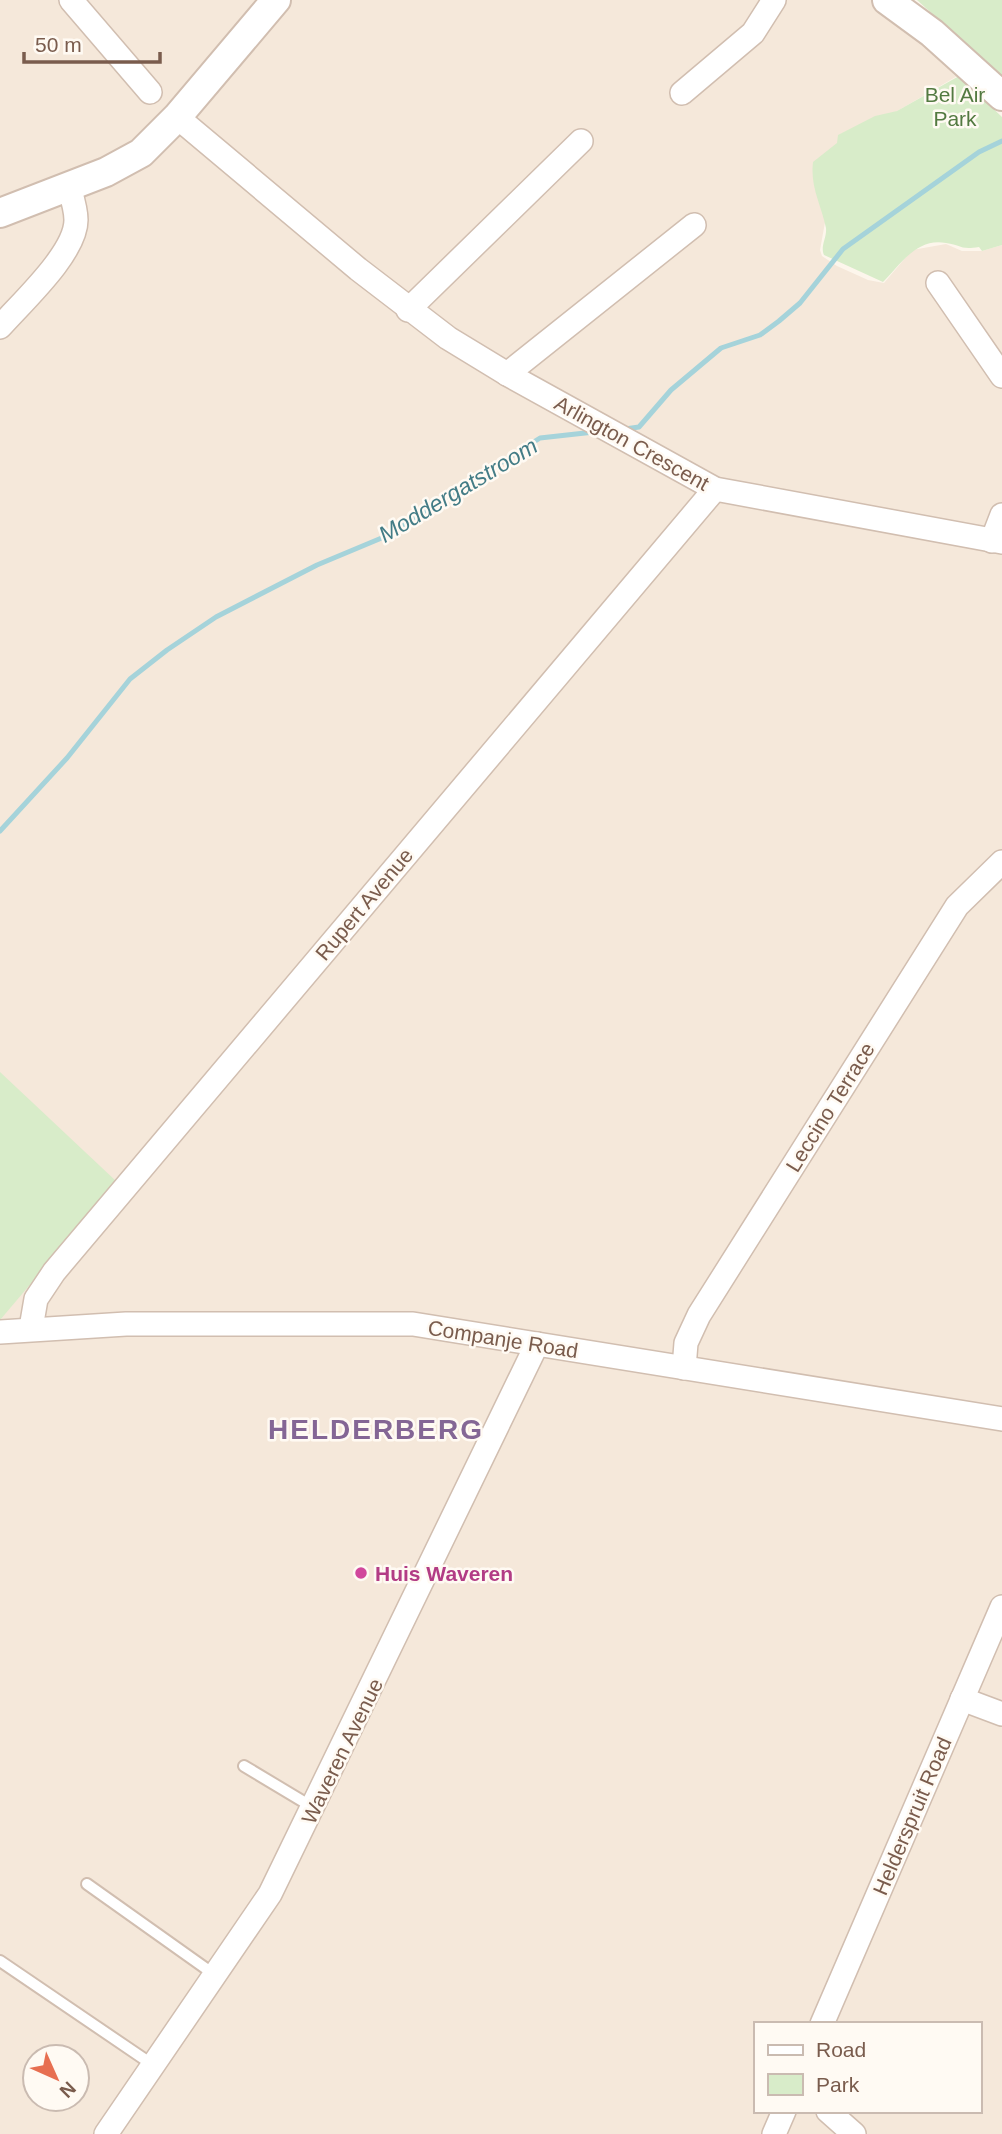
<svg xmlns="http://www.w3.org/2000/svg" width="1002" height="2134" font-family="Arial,sans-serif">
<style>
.residential{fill:#f5e8da;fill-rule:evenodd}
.green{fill:#d8ecc9}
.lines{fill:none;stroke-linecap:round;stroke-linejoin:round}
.stream{stroke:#a5d3da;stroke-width:5}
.service-casing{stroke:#d1beb0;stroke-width:14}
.minor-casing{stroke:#d1beb0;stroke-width:26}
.tertiary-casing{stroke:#d1beb0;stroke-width:32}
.service{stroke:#fff;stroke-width:10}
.minor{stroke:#fff;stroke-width:23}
.tertiary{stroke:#fff;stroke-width:28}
.hotel-dot{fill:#d1479c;stroke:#fffaf3;stroke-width:2.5}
.labels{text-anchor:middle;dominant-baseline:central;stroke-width:5;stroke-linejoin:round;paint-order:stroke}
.park-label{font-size:21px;fill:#537a41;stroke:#fffaf3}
.street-label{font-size:21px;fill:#7a5c4d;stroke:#fffaf3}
.hotel-label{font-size:21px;font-weight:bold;fill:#b23c85;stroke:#fffaf3;text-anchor:start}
.water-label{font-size:23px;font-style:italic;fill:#437c86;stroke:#fffaf3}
.district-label{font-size:28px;font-weight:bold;letter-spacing:2px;fill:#846695;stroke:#fffaf3}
</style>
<rect width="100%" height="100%" fill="#fdf6ec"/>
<!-- residential -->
<path class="residential" d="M0,0H885L971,68L839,145L820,250L822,256L837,266L868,280L884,283L912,250L946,244L962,251H982L1002,245V2134H0ZM755,2024H979V2111H755ZM35,2057H77V2099H35Z"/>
<!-- green -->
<g class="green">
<polygon points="917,0 1002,0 1002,77"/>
<path d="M959,76L1002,117V245L982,251L979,247C959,250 962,245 946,243C917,237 900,265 883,282L824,255C820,246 827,238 826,228C821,204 810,187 813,162L837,143L838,135L875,116L897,111Z"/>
<polygon points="0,1072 117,1182 0,1320"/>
</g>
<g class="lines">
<!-- stream -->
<g class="stream">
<polyline points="625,429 639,427 671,390 721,348 760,335 779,321 800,303 843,249 979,152 1002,141"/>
<polyline points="0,831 67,758 130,679 167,650 216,617 317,565 384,537 540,438 594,432"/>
</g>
<defs>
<g id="service">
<polyline points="244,1766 314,1808"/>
<polyline points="87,1884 215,1975"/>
<polyline points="0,1961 153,2065"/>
</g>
<g id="minor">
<polyline points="71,0 150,92"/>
<polyline points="682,93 753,33 774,0"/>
<polyline points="177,117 358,269 448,338 507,374 715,489 1002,542"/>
<polyline points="938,283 1002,376"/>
<polyline points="408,310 581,141"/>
<path d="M0,327C22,302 76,253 76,220C76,209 72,197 69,187"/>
<polyline points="507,374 694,225"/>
<polyline points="992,541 1002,515"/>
<polyline points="31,1328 36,1299 54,1272 715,489"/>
<polyline points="0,1332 126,1324 413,1324 1002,1419"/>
<polyline points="684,1368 686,1343 699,1315 957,906 1002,862"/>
<polyline points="962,1699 1002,1714"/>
<polyline points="822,2024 1002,1607"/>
<polyline points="828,2111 854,2134"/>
<polyline points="106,2134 270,1894 537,1344"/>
<polyline points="774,2134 784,2111"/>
</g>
<g id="tertiary">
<polyline points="887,0 932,33 1002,96"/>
<polyline points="0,213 106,172 141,153 177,117 276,0"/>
</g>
</defs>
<!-- service casing -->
<use href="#service" class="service-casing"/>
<!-- minor casing -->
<use href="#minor" class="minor-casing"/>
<!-- tertiary casing -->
<use href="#tertiary" class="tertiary-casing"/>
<!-- service -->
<use href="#service" class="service"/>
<!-- minor -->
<use href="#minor" class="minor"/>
<!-- tertiary -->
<use href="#tertiary" class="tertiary"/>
</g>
<!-- markers -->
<circle class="hotel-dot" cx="361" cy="1573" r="7"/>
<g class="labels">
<!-- park labels -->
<g class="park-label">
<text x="955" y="94">Bel Air<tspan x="955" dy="24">Park</tspan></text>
</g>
<!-- street labels -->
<g class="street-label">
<text transform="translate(632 443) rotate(29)">Arlington Crescent</text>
<text transform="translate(364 904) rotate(-50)">Rupert Avenue</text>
<text transform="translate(830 1107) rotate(-58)">Leccino Terrace</text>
<text transform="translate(503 1339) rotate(9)">Companje Road</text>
<text transform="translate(342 1751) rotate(-64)">Waveren Avenue</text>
<text transform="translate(912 1816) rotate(-67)">Helderspruit Road</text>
</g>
<!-- hotel labels -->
<g class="hotel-label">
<text x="375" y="1573">Huis Waveren</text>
</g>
<!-- water labels -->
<g class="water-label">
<text transform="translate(458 490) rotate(-31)">Moddergatstroom</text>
</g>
<!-- district labels -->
<g class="district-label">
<text x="376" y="1429">HELDERBERG</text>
</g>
</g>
<!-- legend -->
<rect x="754" y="2022" width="228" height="91" fill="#fffaf3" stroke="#cabbb1" stroke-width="2"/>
<rect x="768" y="2045" width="35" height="10" fill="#ffffff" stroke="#cabbb1" stroke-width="2"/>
<text x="816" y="2057" font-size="21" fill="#7a5c4d">Road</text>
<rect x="768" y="2074" width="35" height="21" fill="#d8ecc9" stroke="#cabbb1" stroke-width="2"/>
<text x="816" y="2092" font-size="21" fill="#7a5c4d">Park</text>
<!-- north arrow -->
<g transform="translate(56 2078) rotate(135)"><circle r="33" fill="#fffaf3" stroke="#cabbb1" stroke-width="2"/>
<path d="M0-5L12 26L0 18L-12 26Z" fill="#e76f51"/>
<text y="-10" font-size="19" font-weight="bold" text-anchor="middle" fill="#7a5c4d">N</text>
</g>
<!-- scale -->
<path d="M24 52v10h136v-10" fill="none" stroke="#7a5c4d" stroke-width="3.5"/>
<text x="35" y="52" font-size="21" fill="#7a5c4d" stroke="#fffaf3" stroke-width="5" paint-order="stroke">50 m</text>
</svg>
